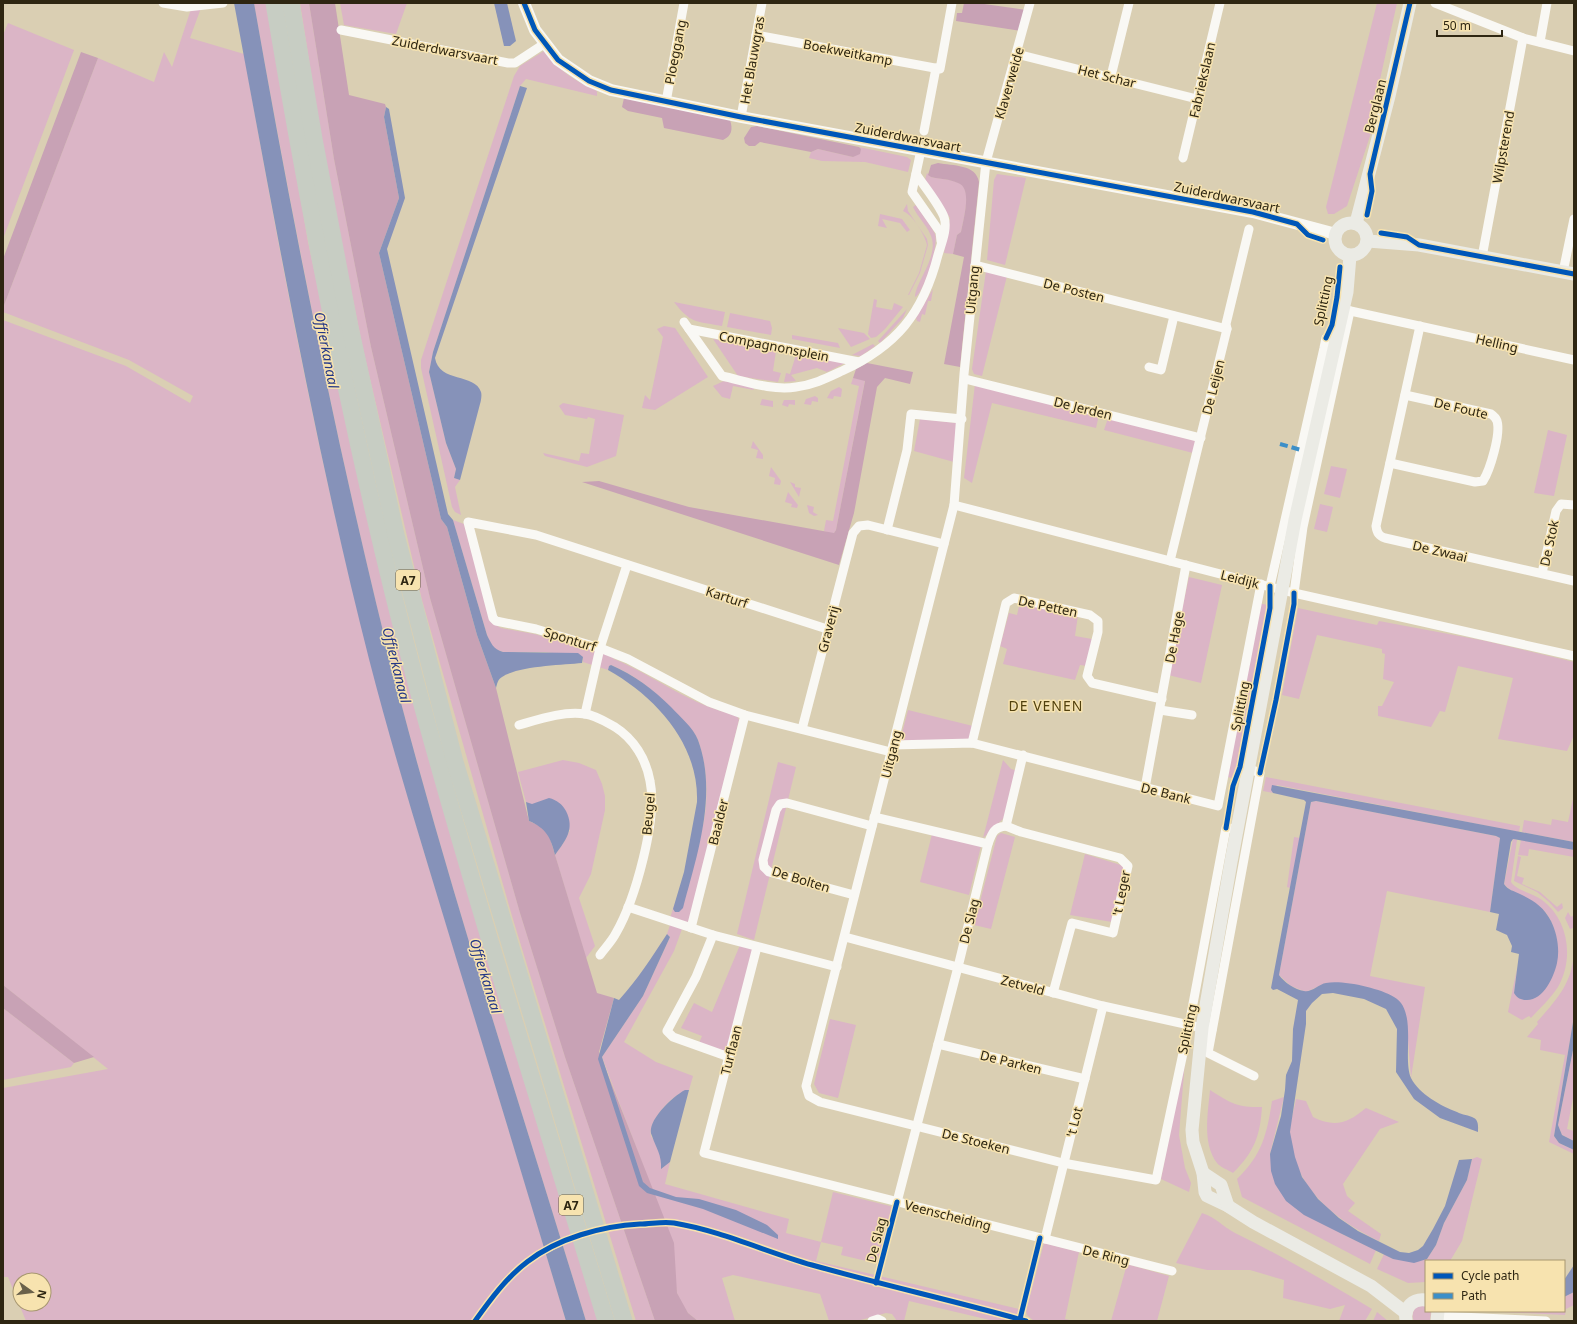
<svg xmlns="http://www.w3.org/2000/svg" width="1577" height="1324" font-family="'Noto Sans',sans-serif">
<style>
.green{fill:#dbb5c6;fill-rule:evenodd}
.forest{fill:#c8a2b5}
.water{fill:#8692b9}
.pier{fill:#dacfb3}
.lines{fill:none;stroke-linecap:round;stroke-linejoin:round}
.minor{stroke:#f9f8f4;stroke-width:9}
.tertiary{stroke:#f9f8f4;stroke-width:12}
.secondary{stroke:#ebebe5;stroke-width:13}
.motorway{stroke:#c7cdc3;stroke-width:17}
.quiet{stroke:#3c8fc8;stroke-width:4;stroke-dasharray:8 4;stroke-linecap:butt}
.cycleway-casing{stroke:#f7e3af;stroke-width:8}
.cycleway{stroke:#0057b8;stroke-width:5}
.labels{text-anchor:middle;dominant-baseline:central;stroke-width:3;stroke-linejoin:round;paint-order:stroke}
.shield{fill:#f7e3af;stroke:#6a5f41;stroke-width:1}
.shield-label{font-size:12px;font-weight:bold;fill:#2e2612}
.street-label{font-size:13px;fill:#2e2612;stroke:#f7e3af}
.water-label{font-size:14px;font-style:italic;fill:#243787;stroke:#f7e3af}
.neighbourhood-label{font-size:14px;letter-spacing:1px;fill:#51400d;stroke:#f7e3af}
</style>
<rect width="100%" height="100%" fill="#dacfb3"/>
<!-- green -->
<g class="green">
<path d="M268,3L308,242L332,352L599,1321H586C523,1114 455,908 400,699C341,470 296,237 254,4Z"/>
<polygon points="300,3 309,3 334,159 371,347 430,598 520,913 565,1057 655,1321 636,1321 512,916 422,600 363,349 325,161"/>
<polygon points="340,3 407,3 396,34 344,25"/>
<polygon points="1377,3 1397,3 1369,129 1372,130 1347,206 1334,214 1328,214 1326,207"/>
<path d="M201,8L190,38L244,54C280,257 318,460 370,659C395,759 426,858 456,956C493,1078 530,1199 566,1321H26L8,1277H3V1088L108,1069L3,985V320L126,366L190,403L193,396L129,360L3,312V308L98,58L154,82L164,52L172,67L191,9ZM20,1280H44V1304H20Z"/>
<polygon points="8,23 74,50 3,239 3,35"/>
<path d="M544,51C559,71 575,81 597,91V96L526,79L520,86L433,352L429,372L446,443L456,469L454,478L460,480L455,487L461,515L455,512L452,507L421,368V360L514,76L520,66Z"/>
<polygon points="859,147 907,157 911,160 908,172 865,162 822,161 809,158 811,152 818,149 853,157 861,149"/>
<path d="M927,173L931,177C940,179 950,179 959,183C973,188 963,221 961,232L957,235L953,254L944,253L950,218L925,180Z"/>
<polygon points="997,174 1026,178 1005,265 987,260 994,180"/>
<path d="M907,204L908,211L927,239L928,245L920,273L909,295H908L919,273L927,245C925,235 913,215 903,211Z"/>
<path d="M916,205C922,214 930,224 935,234C939,244 925,292 915,297C915,283 937,259 932,239C929,227 918,218 913,207Z"/>
<polygon points="880,214 902,219 910,230 907,232 900,223 882,219 887,228 878,226"/>
<polygon points="986,271 1007,276 982,376 974,374 972,369"/>
<polygon points="933,289 931,301 928,301 925,315 922,314 920,322 917,321 916,318"/>
<polygon points="874,299 877,300 876,307 892,310 894,303 903,307 885,329 876,337 871,338 868,334"/>
<path d="M674,302L725,312L722,326C696,321 691,324 674,302Z"/>
<polygon points="907,309 903,318 880,343 878,341"/>
<polygon points="730,313 770,321 772,328 771,335 727,327"/>
<polygon points="664,326 675,328 708,377 655,410 642,408 645,395 650,400 663,337 657,329"/>
<polygon points="838,328 864,333 870,339 851,347"/>
<polygon points="792,335 838,343 840,348 792,339"/>
<polygon points="713,339 776,351 773,371 781,373 778,382 738,376"/>
<polygon points="873,344 875,346 861,356 852,355"/>
<polygon points="796,355 845,363 827,372 817,368 791,375 796,381 784,382 786,373 790,374"/>
<polygon points="853,378 865,380 836,530 834,533 829,533 824,531 826,520 833,521 859,386 851,384"/>
<polygon points="724,381 753,387 754,390 733,386 730,399 722,397 713,386"/>
<polygon points="975,384 1099,415 1096,428 992,403 972,483 964,478"/>
<polygon points="839,387 842,389 841,397 834,396 833,399 827,398 831,391"/>
<polygon points="815,396 818,398 818,402 812,401 811,405 804,404 806,399"/>
<polygon points="762,399 773,401 773,407 760,405"/>
<polygon points="784,400 795,400 795,405 789,404 788,407 782,405"/>
<polygon points="563,403 624,415 616,456 587,467 545,456 543,453 579,461 581,453 589,454 595,419 588,417 587,419 565,415 559,406"/>
<polygon points="1108,418 1196,441 1193,453 1104,430"/>
<polygon points="920,419 957,423 954,462 914,451"/>
<polygon points="1548,430 1567,435 1554,496 1534,493"/>
<polygon points="753,441 763,455 763,459 756,458 758,450 751,448"/>
<polygon points="1331,466 1347,469 1340,498 1324,494"/>
<polygon points="771,467 781,481 780,485 774,484 775,478 769,476"/>
<polygon points="790,482 795,484 795,487 801,488 799,497"/>
<polygon points="788,492 798,505 797,508 791,507 792,504 785,502"/>
<polygon points="1320,504 1333,507 1327,532 1314,529"/>
<polygon points="807,505 814,507 813,512 818,515 814,516 809,513"/>
<path d="M453,520L464,524L491,622L501,628L534,634L609,654L614,659C655,676 693,707 737,715L739,720L690,920L686,923L670,918C678,891 695,860 702,830C709,802 708,768 698,740C695,732 687,725 681,718C660,696 640,677 611,665L608,668V670L583,662V657L545,652H503L497,650L492,646L487,635Z"/>
<polygon points="1189,577 1222,585 1201,683 1168,675"/>
<polygon points="1020,602 1078,615 1075,636 1092,639 1087,666 1080,665 1075,680 1003,664 1007,649 1000,646 1009,613 1017,615"/>
<polygon points="1259,603 1267,605 1234,778 1226,777"/>
<polygon points="1298,608 1377,625 1379,621 1486,641 1574,662 1574,735 1567,751 1498,739 1513,678 1458,666 1445,712 1440,711 1431,727 1378,716 1378,706 1382,706 1394,682 1383,679 1385,654 1382,653 1382,649 1317,635 1299,699 1282,695"/>
<polygon points="908,710 973,726 970,739 900,741"/>
<polygon points="563,760 579,763 596,770 602,784 605,796 605,810 591,874 579,898 595,946 586,958 555,855 564,842 570,830 526,802 518,772"/>
<polygon points="1003,760 1011,769 1018,771 1007,815 983,838"/>
<polygon points="778,762 796,767 754,940 737,934"/>
<polygon points="1266,777 1520,826 1519,832 1277,785 1272,792 1273,793 1263,791"/>
<polygon points="1573,799 1574,799 1574,842 1522,832 1524,820 1551,825 1552,819 1568,822"/>
<polygon points="1316,801 1496,836 1500,838 1490,912 1387,891 1370,976 1425,987 1411,1078 1408,1040 1376,990 1338,983 1326,983 1306,992 1291,986 1279,975 1311,802"/>
<polygon points="1001,833 1015,837 991,929 974,925 997,836"/>
<polygon points="932,834 981,846 969,895 920,882"/>
<polygon points="1294,837 1300,838 1290,888 1287,887"/>
<path d="M1513,839L1517,840L1511,882C1517,891 1533,893 1542,900C1569,920 1574,959 1558,987C1551,998 1540,1008 1531,1018L1529,1016L1522,1020L1508,1012L1517,968L1514,993L1545,988C1558,969 1561,948 1553,926C1551,921 1548,914 1543,910C1535,904 1508,890 1504,884Z"/>
<polygon points="1521,840 1574,850 1574,857 1529,849 1528,856 1518,855"/>
<polygon points="1085,854 1124,866 1112,922 1070,915"/>
<polygon points="1518,856 1521,857 1517,876 1524,878 1522,884 1540,892 1557,907 1562,903 1563,908 1558,912 1549,902 1537,892 1514,881"/>
<polygon points="1568,912 1571,917 1574,915 1574,930 1573,928 1570,929 1565,918"/>
<path d="M670,925L682,929L674,951L624,1042L656,1062L693,1076L689,1090C675,1091 647,1121 651,1136C652,1138 655,1141 656,1144C660,1152 662,1159 662,1168L670,1162L665,1184L789,1219L786,1233L821,1242L833,1192L894,1207L879,1264L841,1255L843,1247L821,1242L816,1261L1019,1309L1020,1317L1025,1321H994L909,1301L904,1321H897L892,1314L886,1313L857,1321H829L820,1294L733,1275L722,1278L735,1321H698L688,1313L682,1304L677,1293L674,1273L652,1189L602,1057L643,996L670,937L667,934Z"/>
<polygon points="740,945 753,948 728,1053 699,1043 702,1036 681,1028 694,1003 712,1012"/>
<path d="M1574,954V1016L1554,1136L1559,1143L1574,1150V1154L1549,1142L1565,1055L1540,1050L1541,1040L1527,1037L1538,1024L1537,1022C1557,999 1571,985 1574,954Z"/>
<polygon points="3,1008 74,1063 71,1067 3,1080"/>
<polygon points="830,1019 856,1025 838,1098 819,1093 814,1084"/>
<polygon points="1574,1045 1574,1093 1567,1129 1574,1131 1574,1141 1562,1135 1558,1125"/>
<polygon points="1186,1048 1179,1135 1185,1168 1191,1183 1189,1192 1161,1179"/>
<path d="M1210,1090C1231,1103 1237,1108 1262,1107C1260,1137 1254,1152 1233,1173C1228,1170 1220,1167 1217,1163C1202,1143 1208,1113 1210,1090Z"/>
<path d="M1284,1097L1270,1154L1342,1234L1376,1250L1370,1264L1242,1197L1237,1179C1262,1155 1267,1134 1272,1101Z"/>
<path d="M1296,1099L1306,1101L1313,1117C1335,1128 1348,1123 1366,1108L1399,1122L1380,1129L1343,1184L1347,1196L1355,1203L1348,1211L1381,1234L1379,1241C1335,1220 1292,1186 1290,1133C1290,1122 1294,1110 1296,1099Z"/>
<polygon points="1477,1157 1482,1159 1462,1241 1450,1261 1426,1261 1426,1282 1408,1283 1377,1269 1384,1254 1393,1259 1427,1259 1436,1245 1444,1223 1467,1180 1472,1159"/>
<path d="M1202,1213C1217,1218 1222,1226 1235,1233C1282,1256 1327,1282 1372,1309L1365,1321H1339L1345,1305L1330,1309L1283,1298L1284,1280L1250,1270H1207L1176,1263Z"/>
<polygon points="1044,1243 1079,1252 1065,1319 1074,1321 1034,1321 1027,1315 1026,1311"/>
<polygon points="1127,1264 1169,1276 1157,1321 1111,1321"/>
<polygon points="1574,1292 1574,1305 1566,1309 1565,1315 1480,1311 1564,1311 1564,1297"/>
<path d="M1417,1306H1426V1311H1431L1430,1321H1414C1411,1315 1413,1311 1417,1306Z"/>
<polygon points="1377,1312 1388,1321 1373,1321"/>
</g>
<!-- forest -->
<g class="forest">
<polygon points="309,3 335,3 349,95 385,104 386,107 384,117 399,198 379,253 441,519 447,527 477,635 496,688 529,821 540,826 549,835 597,993 614,998 599,1052 674,1243 677,1293 688,1313 698,1321 655,1321 565,1057 520,913 430,598 371,347 334,159"/>
<polygon points="964,3 977,3 1026,10 1021,31 956,21 957,13 962,13"/>
<polygon points="81,52 98,58 3,308 3,259"/>
<path d="M624,98L730,120C733,129 732,136 723,140L664,128L662,118L628,111L622,107Z"/>
<polygon points="757,126 859,147 861,149 860,154 853,157 818,149 811,152 760,142 755,146 749,146 745,143 744,138 751,127"/>
<path d="M938,163C953,166 976,164 979,182L960,367L944,364L964,257L953,254L957,235L961,232C963,220 973,188 958,183C950,179 939,179 931,177L928,175L931,165Z"/>
<polygon points="867,363 913,372 910,384 885,378 877,387 854,513 839,565 582,482 599,481 689,507 834,533 836,530 865,381 853,378 856,369"/>
<polygon points="3,985 90,1054 94,1057 74,1063 3,1008"/>
</g>
<!-- water -->
<g class="water">
<path d="M234,3H254C295,236 341,469 400,699C455,908 523,1114 586,1321H566C530,1201 494,1081 457,961C427,861 395,760 369,659C314,443 275,223 234,3Z"/>
<polygon points="494,3 507,3 516,41 510,46 504,46"/>
<path d="M520,86L527,88L435,358C439,383 475,373 481,392C482,395 481,401 480,404L460,480L454,478L456,469L446,443L429,372L433,352Z"/>
<path d="M386,107L389,109L405,198L387,249L448,514L453,520L487,635C491,643 493,649 503,652L578,653L583,657L582,663C562,665 518,666 502,677C498,679 497,684 496,688L477,635L447,527L441,519L379,253L399,198L384,117Z"/>
<path d="M611,665C634,675 653,689 671,707C680,717 693,727 698,740C718,794 697,855 683,908L679,912H675L673,909L684,872L697,802C699,744 656,697 608,670L609,666Z"/>
<path d="M1272,785L1574,842V850L1513,839L1511,842L1504,884C1508,890 1514,891 1520,894C1533,900 1544,907 1551,921C1557,933 1560,949 1557,963C1554,977 1543,1001 1526,1000C1521,1000 1517,998 1514,993L1519,954L1511,952L1512,946L1507,935L1496,930L1499,914L1490,912L1500,838L1496,836L1316,801L1311,802L1279,975C1284,982 1295,990 1304,991C1311,993 1319,984 1326,983C1343,980 1379,988 1394,997C1418,1010 1402,1058 1411,1078C1419,1094 1441,1106 1457,1112C1462,1115 1469,1115 1474,1118C1479,1121 1478,1127 1478,1132L1440,1118L1414,1099L1396,1072L1397,1029L1386,1009L1364,999L1333,993L1322,994L1312,1003L1306,1011V1024L1290,1132L1295,1157L1302,1177L1318,1199L1339,1218L1358,1231L1400,1252L1409,1253L1418,1250L1423,1246L1433,1229L1445,1206L1459,1160L1472,1159L1467,1180L1444,1223L1436,1245L1427,1259L1414,1263L1393,1259L1342,1234L1304,1215L1286,1201L1275,1184L1271,1171L1270,1154L1281,1116L1285,1090L1286,1075L1292,1061L1293,1029L1298,1000L1277,989L1273,990L1271,988L1306,802L1304,800L1273,793L1271,790Z"/>
<path d="M549,798C557,800 562,804 566,811C575,829 566,840 555,855C551,838 546,828 529,821L526,802L532,804Z"/>
<path d="M667,934L670,937L643,996L602,1057L643,1182L650,1188L676,1197L699,1199L736,1210L767,1225L778,1235V1239L703,1209L647,1193L639,1186L598,1059L614,998L619,1000C638,979 652,957 667,934Z"/>
<polygon points="1574,1016 1574,1045 1558,1125 1562,1135 1574,1141 1574,1150 1559,1143 1554,1136"/>
<path d="M685,1090H689L670,1162L661,1169C662,1155 656,1148 652,1136C645,1122 673,1096 685,1090Z"/>
<polygon points="1574,1265 1574,1292 1564,1297 1564,1280"/>
</g>
<!-- pier -->
<polygon class="pier" points="564,1239 565,1244 544,1255 543,1250"/>
<g class="lines">
<!-- minor -->
<g class="minor">
<polyline points="163,3 187,7 223,3"/>
<polyline points="1030,3 986,162 964,374 954,505 806,1086 809,1096 820,1102 1063,1163 1156,1180 1189,1025 1226,828 1238,829"/>
<polyline points="1435,3 1523,38 1574,51"/>
<polyline points="341,30 508,63 515,63 544,44"/>
<polyline points="756,35 940,69 952,3"/>
<polyline points="1540,42 1547,3"/>
<polyline points="1017,54 1197,99"/>
<polyline points="1111,76 1129,3"/>
<polyline points="666,102 684,3"/>
<polyline points="741,117 762,3"/>
<polyline points="924,131 936,68"/>
<polyline points="921,150 912,192 940,232 941,241"/>
<polyline points="1183,158 1220,3"/>
<polyline points="1482,257 1523,38"/>
<polyline points="975,265 1227,329"/>
<polyline points="1563,272 1574,219"/>
<polyline points="1346,310 1574,360"/>
<path d="M684,322L722,376C745,381 772,391 796,387C813,385 827,378 842,371C896,346 923,314 938,255C941,244 948,229 944,217C939,204 924,186 916,174"/>
<path d="M1420,326L1376,526C1377,533 1379,536 1385,538L1574,581"/>
<polyline points="689,329 859,362"/>
<polyline points="1149,367 1161,370 1174,316"/>
<polyline points="965,379 1201,438"/>
<path d="M1390,463L1475,482L1483,481C1490,470 1501,434 1497,421C1496,418 1494,416 1491,414L1405,395"/>
<polyline points="954,505 1294,593 1574,656"/>
<polyline points="887,530 907,450 911,414 962,419"/>
<polyline points="1170,561 1227,329 1226,324 1249,229"/>
<polyline points="1542,573 1556,511 1561,504 1574,505"/>
<polyline points="1270,586 1324,348 1326,338 1335,340"/>
<polyline points="1294,593 1303,527 1350,311"/>
<polyline points="827,629 536,535 468,522 493,618 496,621 536,629 600,648 628,659 709,702 745,715 891,752"/>
<polyline points="1160,710 1192,715"/>
<polyline points="585,714 600,648 627,565"/>
<path d="M519,725C540,719 563,711 585,714C595,715 606,722 615,727C634,739 646,759 650,781C658,819 635,900 616,933C612,941 605,948 600,955"/>
<polyline points="802,729 853,533 859,526 868,525 944,544"/>
<polyline points="972,743 1006,603 1014,598 1090,615 1098,621 1098,632 1087,676 1092,683 1162,699"/>
<polyline points="893,745 972,743 1218,806 1261,584"/>
<polyline points="1250,769 1260,773 1208,1053 1254,1076"/>
<polyline points="1145,788 1186,565"/>
<polyline points="874,817 988,844"/>
<polyline points="1006,826 1021,832 1120,858 1128,866 1113,933 1072,923 1053,993"/>
<polyline points="854,895 769,872 764,867 763,860 776,810 780,804 787,803 872,826"/>
<polyline points="628,907 713,935 696,977 667,1031 673,1037 729,1057"/>
<polyline points="691,928 745,715"/>
<polyline points="713,935 837,967"/>
<polyline points="845,937 1103,1006 1212,1030"/>
<polyline points="757,947 704,1153 1172,1271"/>
<polyline points="938,1044 1085,1079"/>
<path d="M897,1202L958,967L988,844C992,833 994,827 1006,826L1023,755"/>
<polyline points="1045,1239 1103,1006"/>
<polyline points="1438,1316 1546,1321"/>
<polyline points="872,1321 878,1319 882,1321"/>
</g>
<!-- tertiary -->
<polyline class="tertiary" points="524,3 535,30 558,60 589,81 611,90 741,117 1253,212 1336,234"/>
<!-- secondary -->
<g class="secondary">
<circle cx="1351" cy="239" r="16"/>
<polyline points="1356,223 1389,96 1410,3"/>
<polyline points="1368,241 1419,245 1574,274"/>
<polyline points="1350,256 1347,292 1295,520 1231,862 1202,1028 1192,1130 1193,1142 1203,1173 1205,1192 1207,1196 1228,1206 1253,1222 1371,1286 1406,1313"/>
<polyline points="1203,1173 1221,1185 1228,1206"/>
<path d="M1406,1320C1404,1307 1413,1298 1426,1300"/>
<polyline points="1437,1321 1438,1311"/>
</g>
<!-- motorway -->
<g class="motorway">
<path d="M274,3C312,230 356,456 415,679C473,894 541,1107 606,1321"/>
<polyline points="291,3 314,139 350,327 396,535 455,762 624,1321"/>
</g>
<!-- quiet -->
<polyline class="quiet" points="1280,444 1301,450"/>
<defs>
<g id="cycleway">
<polyline points="524,3 535,30 558,60 589,81 611,90 741,117 1253,212 1297,224 1308,235 1323,240"/>
<polyline points="1367,215 1372,191 1370,174 1410,3"/>
<polyline points="1381,233 1407,237 1419,245 1574,274"/>
<polyline points="1326,338 1332,325 1337,297 1340,267"/>
<polyline points="1260,773 1276,700 1294,604 1294,593"/>
<polyline points="1226,828 1233,786 1240,767 1270,608 1270,586"/>
<polyline points="876,1283 897,1202"/>
<polyline points="1020,1319 1040,1238"/>
<path d="M475,1321C490,1300 506,1278 527,1262C558,1238 602,1226 640,1224C651,1224 663,1221 674,1223C722,1231 766,1252 812,1265C883,1285 955,1301 1026,1321"/>
</g>
</defs>
<!-- cycleway casing -->
<use href="#cycleway" class="cycleway-casing"/>
<!-- cycleway -->
<use href="#cycleway" class="cycleway"/>
</g>
<g class="labels">
<!-- shield labels -->
<g class="shield">
<rect x="396" y="570" width="24" height="20" rx="3"/>
<rect x="559" y="1195" width="24" height="20" rx="3"/>
</g>
<g class="shield-label">
<text x="408" y="580">A7</text>
<text x="571" y="1205">A7</text>
</g>
<!-- street labels -->
<g class="street-label">
<text transform="translate(445 50) rotate(11)">Zuiderdwarsvaart</text>
<text transform="translate(675 52) rotate(-79)">Ploeggang</text>
<text transform="translate(848 52) rotate(11)">Boekweitkamp</text>
<text transform="translate(752 60) rotate(-80)">Het Blauwgras</text>
<text transform="translate(1107 76) rotate(14)">Het Schar</text>
<text transform="translate(1202 80) rotate(-77)">Fabriekslaan</text>
<text transform="translate(1009 83) rotate(-74)">Klaverweide</text>
<text transform="translate(1375 106) rotate(-76)">Berglaan</text>
<text transform="translate(908 137) rotate(11)">Zuiderdwarsvaart</text>
<text transform="translate(1503 147) rotate(-80)">Wilpsterend</text>
<text transform="translate(1227 197) rotate(12)">Zuiderdwarsvaart</text>
<text transform="translate(972 290) rotate(-85)">Uitgang</text>
<text transform="translate(1074 290) rotate(14)">De Posten</text>
<text transform="translate(1323 301) rotate(-78)">Splitting</text>
<text transform="translate(1497 343) rotate(13)">Helling</text>
<text transform="translate(774 346) rotate(11)">Compagnonsplein</text>
<text transform="translate(1213 387) rotate(-76)">De Leijen</text>
<text transform="translate(1083 408) rotate(14)">De Jerden</text>
<text transform="translate(1461 408) rotate(13)">De Foute</text>
<text transform="translate(1549 543) rotate(-78)">De Stok</text>
<text transform="translate(1440 551) rotate(13)">De Zwaai</text>
<text transform="translate(1240 579) rotate(14)">Leidijk</text>
<text transform="translate(727 597) rotate(18)">Karturf</text>
<text transform="translate(1048 606) rotate(12)">De Petten</text>
<text transform="translate(828 629) rotate(-75)">Graverij</text>
<text transform="translate(1174 637) rotate(-79)">De Hage</text>
<text transform="translate(570 639) rotate(17)">Sponturf</text>
<text transform="translate(1240 706) rotate(-79)">Splitting</text>
<text transform="translate(891 754) rotate(-76)">Uitgang</text>
<text transform="translate(1166 793) rotate(14)">De Bank</text>
<text transform="translate(648 814) rotate(-85)">Beugel</text>
<text transform="translate(718 822) rotate(-76)">Baalder</text>
<text transform="translate(801 879) rotate(17)">De Bolten</text>
<text transform="translate(1121 893) rotate(-79)">'t Leger</text>
<text transform="translate(969 921) rotate(-76)">De Slag</text>
<text transform="translate(1023 985) rotate(15)">Zetveld</text>
<text transform="translate(1187 1029) rotate(-78)">Splitting</text>
<text transform="translate(731 1050) rotate(-76)">Turflaan</text>
<text transform="translate(1011 1062) rotate(14)">De Parken</text>
<text transform="translate(1074 1122) rotate(-76)">'t Lot</text>
<text transform="translate(976 1141) rotate(14)">De Stoeken</text>
<text transform="translate(948 1215) rotate(14)">Veenscheiding</text>
<text transform="translate(876 1240) rotate(-76)">De Slag</text>
<text transform="translate(1106 1255) rotate(14)">De Ring</text>
</g>
<!-- water labels -->
<g class="water-label">
<text transform="translate(327 350) rotate(79)">Offierkanaal</text>
<text transform="translate(397 665) rotate(76)">Offierkanaal</text>
<text transform="translate(486 976) rotate(73)">Offierkanaal</text>
</g>
<!-- neighbourhood labels -->
<g class="neighbourhood-label">
<text x="1046" y="705">DE VENEN</text>
</g>
</g>
<!-- border -->
<rect width="1577" height="1324" fill="none" stroke="#2e2612" stroke-width="8"/>
<!-- legend -->
<rect x="1425" y="1260" width="140" height="52" fill="#f7e3af" stroke="#a79770"/>
<rect x="1433" y="1273" width="20" height="6" fill="#0057b8" stroke="#a79770"/>
<text x="1461" y="1280" font-size="12" fill="#2e2612">Cycle path</text>
<rect x="1433" y="1293" width="20" height="6" fill="#3c8fc8" stroke="#a79770"/>
<text x="1461" y="1300" font-size="12" fill="#2e2612">Path</text>
<!-- north arrow -->
<g transform="translate(32 1292) rotate(104)"><circle r="19" fill="#f7e3af" stroke="#a79770"/>
<path d="M0-3L7 15L0 10L-7 15Z" fill="#6a614a"/>
<text y="-6" font-size="11" font-weight="bold" text-anchor="middle" fill="#2e2612">N</text>
</g>
<!-- scale -->
<path d="M1437 30v6h65v-6" fill="none" stroke="#2e2612" stroke-width="2"/>
<text x="1443" y="30" font-size="12" fill="#2e2612" stroke="#f7e3af" stroke-width="3" paint-order="stroke">50 m</text>
</svg>
